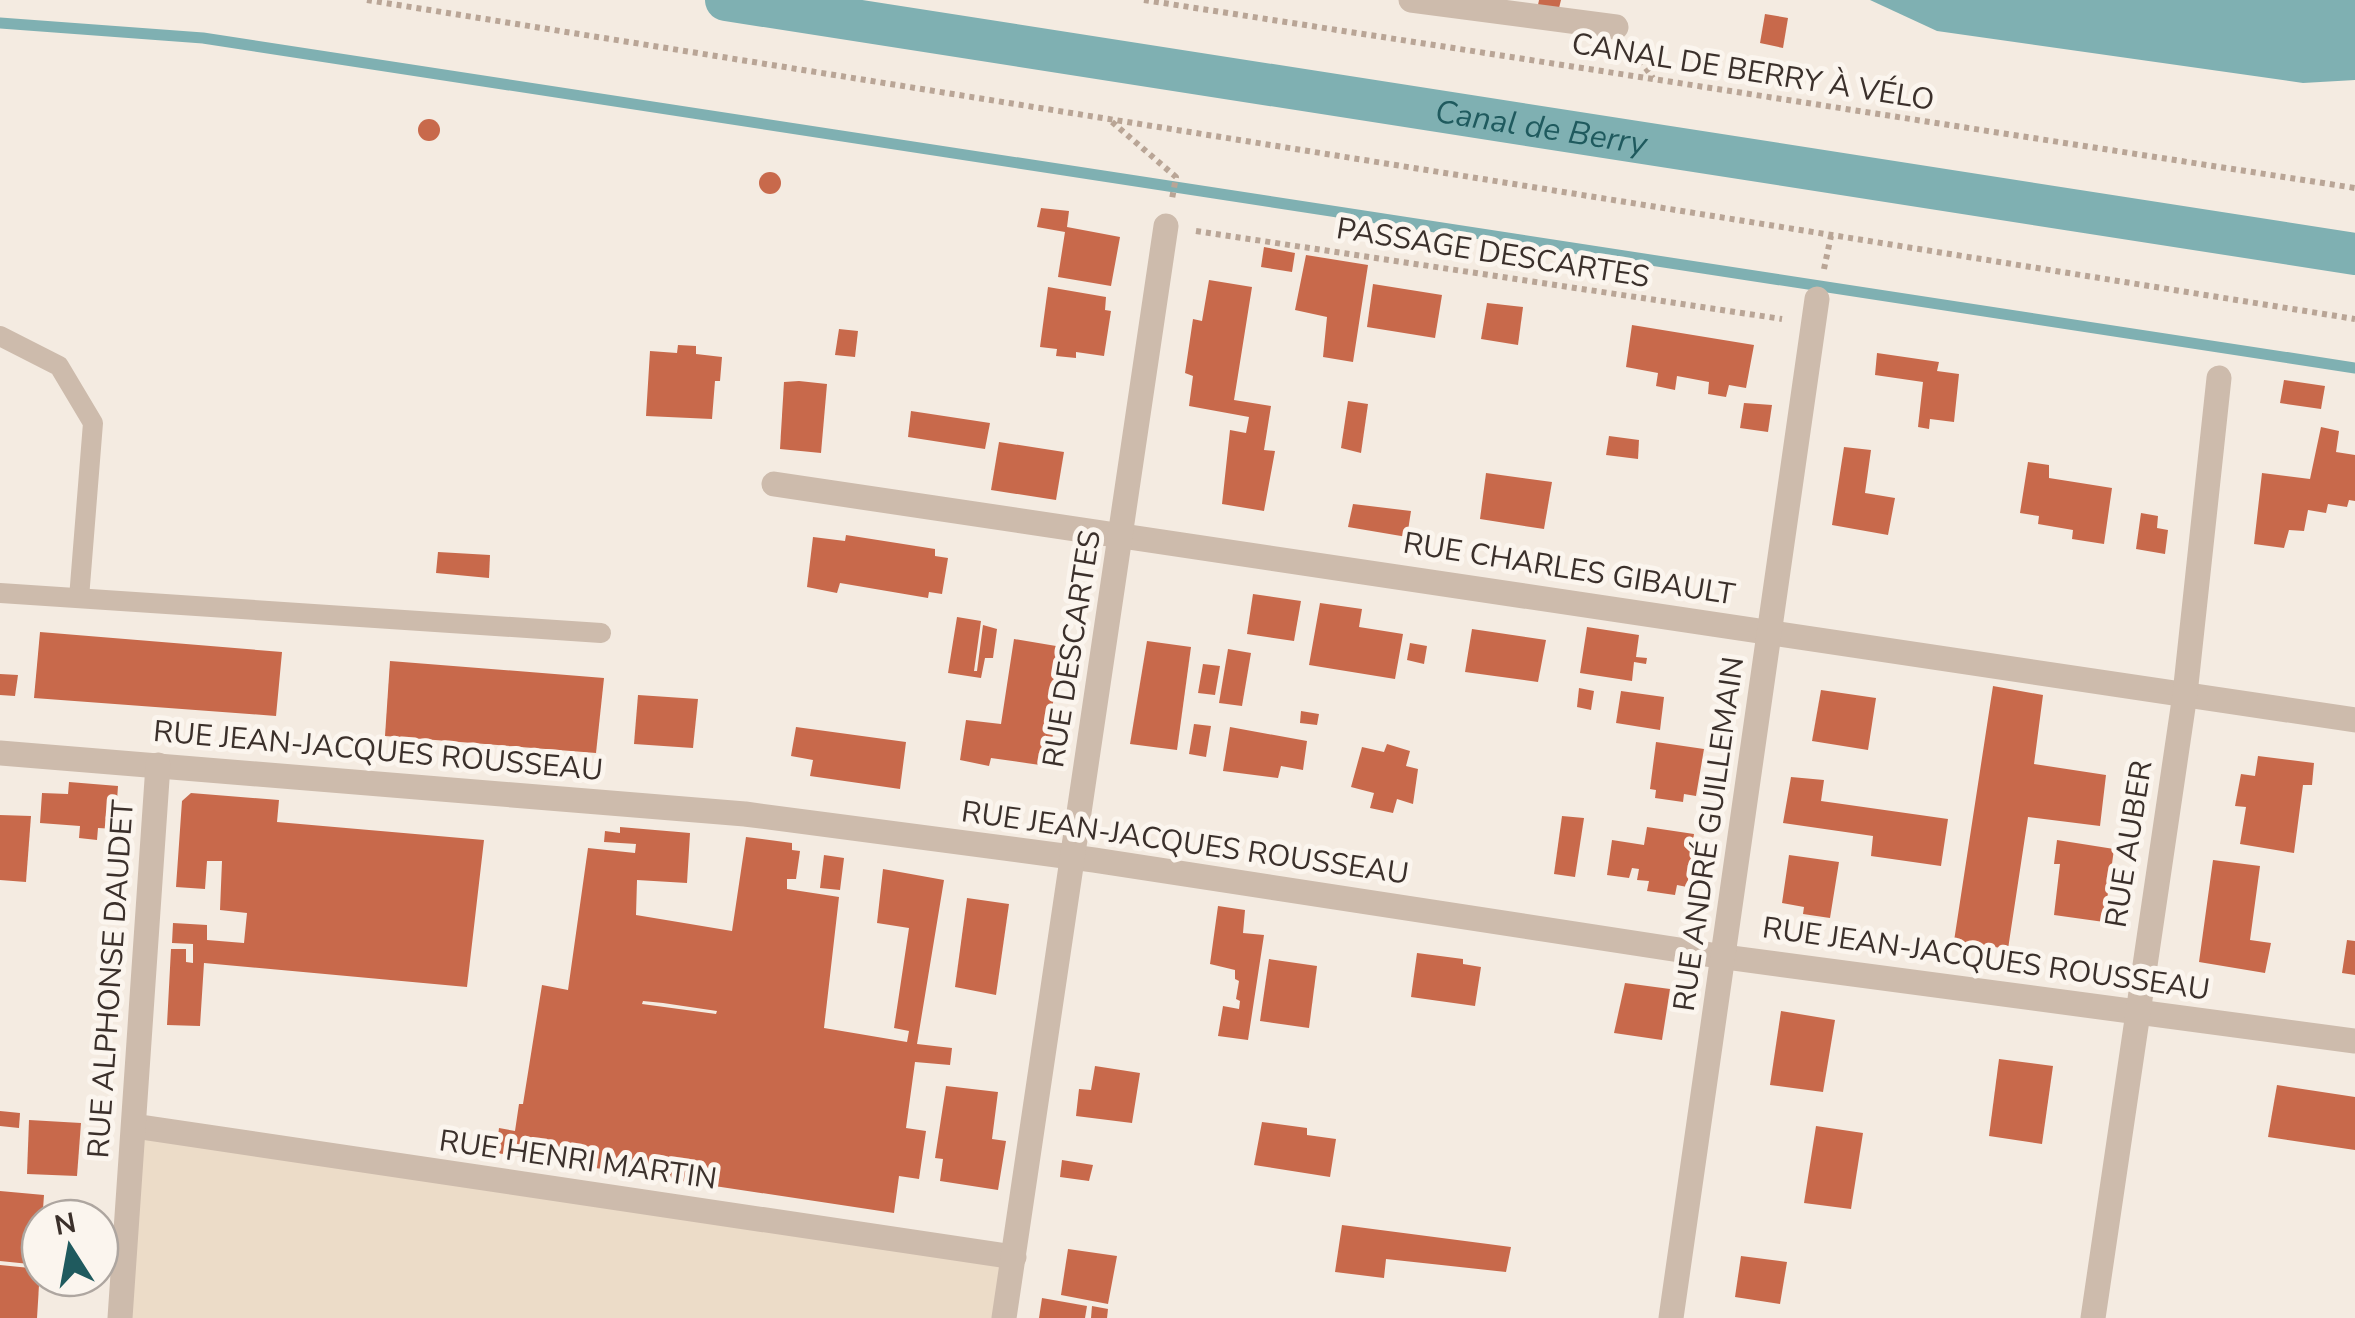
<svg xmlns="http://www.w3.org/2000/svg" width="2355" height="1318" font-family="'Nunito Sans',sans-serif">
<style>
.plaza{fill:#ecdcc8}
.water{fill:#7fb0b2}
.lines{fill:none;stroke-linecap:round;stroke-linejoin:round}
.stream{stroke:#7fb0b2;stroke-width:11}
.canal{stroke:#7fb0b2;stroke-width:42}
.building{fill:#c8694b;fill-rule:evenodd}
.path{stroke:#b9a596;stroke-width:6;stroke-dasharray:5 5;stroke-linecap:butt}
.lane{stroke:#cdbbac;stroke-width:20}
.street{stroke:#cdbbac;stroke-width:25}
.labels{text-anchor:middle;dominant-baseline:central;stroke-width:10;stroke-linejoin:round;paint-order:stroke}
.street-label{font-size:30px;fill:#3b302b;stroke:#fbf5ee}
.water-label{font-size:32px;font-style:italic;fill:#1f5a5e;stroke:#fbf5ee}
</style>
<rect width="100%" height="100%" fill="#f4ebe1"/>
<!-- plaza -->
<polygon class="plaza" points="134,1126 1014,1257 1004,1318 120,1318"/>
<!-- water -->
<polygon class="water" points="1870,0 2355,0 2355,80 2303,83 1937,31"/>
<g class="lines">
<!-- stream -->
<polyline class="stream" points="0,23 203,38 2355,368"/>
<!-- canal -->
<path class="canal" id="s1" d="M726,0L2355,254"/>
</g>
<!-- building -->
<g class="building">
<polygon points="1539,0 1561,0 1559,8 1538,5"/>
<polygon points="1765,14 1788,18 1783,48 1760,43"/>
<circle cx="429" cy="130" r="11"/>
<circle cx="770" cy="183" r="11"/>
<polygon points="1041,208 1069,211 1067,227 1120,237 1111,286 1058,277 1065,232 1037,227"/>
<polygon points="1264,247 1295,253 1292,272 1261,267"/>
<polygon points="1306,255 1368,265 1353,362 1323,357 1327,317 1295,310"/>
<polygon points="1209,280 1252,287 1234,400 1271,406 1264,450 1275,451 1264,511 1222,504 1230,430 1246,433 1249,417 1189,406 1193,376 1185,373 1193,319 1202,321"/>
<polygon points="1373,284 1442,295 1435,338 1367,327"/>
<polygon points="1048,287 1106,297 1105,310 1111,311 1104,356 1076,352 1076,358 1056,356 1057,349 1040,347"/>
<polygon points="1487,303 1523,307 1518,345 1481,339"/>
<polygon points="1632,325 1754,345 1746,388 1729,385 1726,397 1708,394 1709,382 1677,376 1675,390 1656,386 1658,373 1626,367"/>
<polygon points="839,329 858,331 855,357 835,355"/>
<polygon points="678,345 696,346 696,354 722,357 720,381 715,381 712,419 646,416 650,351 677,353"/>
<polygon points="1877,353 1939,362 1937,371 1959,374 1954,422 1930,419 1929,429 1918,427 1923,382 1875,375"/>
<polygon points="2284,380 2325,386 2321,409 2280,403"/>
<polygon points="799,381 827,384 821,453 780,449 784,382"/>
<polygon points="1348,401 1368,404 1361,453 1341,448"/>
<polygon points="1744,403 1772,405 1768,432 1740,428"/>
<polygon points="911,411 990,423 985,449 908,437"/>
<polygon points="2321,427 2339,431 2336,452 2355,455 2355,501 2349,500 2347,507 2328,504 2326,513 2308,510 2304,531 2289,530 2284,548 2254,544 2262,473 2310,479"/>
<polygon points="1609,436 1639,440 1638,459 1606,455"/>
<polygon points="999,442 1064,452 1056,500 991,490"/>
<polygon points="1844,447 1871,450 1865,493 1895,498 1888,535 1832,525"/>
<polygon points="2028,462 2049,465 2049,478 2112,488 2104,544 2072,539 2073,530 2038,524 2039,516 2020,513"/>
<polygon points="1486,473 1552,482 1544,529 1480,519"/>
<polygon points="1353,504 1411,511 1407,537 1348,527"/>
<polygon points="2141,513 2158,516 2157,528 2168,530 2165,554 2136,549"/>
<polygon points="846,535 935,549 935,556 948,558 942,594 929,592 928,598 840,583 837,593 807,587 813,537 845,541"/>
<polygon points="438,552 490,555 489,578 436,573"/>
<polygon points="1253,594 1301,601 1294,641 1247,634"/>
<polygon points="1320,603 1362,609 1359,627 1403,634 1395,679 1309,665"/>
<polygon points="957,617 981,621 974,671 977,671 983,625 997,629 993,658 985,658 981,678 948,673"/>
<polygon points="1587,627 1639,635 1636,657 1647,658 1646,664 1634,662 1632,681 1580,673"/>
<polygon points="1472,629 1546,640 1538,682 1465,672"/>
<polygon points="40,632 282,652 276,716 34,698"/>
<polygon points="1014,639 1062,647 1048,734 1053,734 1047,766 991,758 989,766 960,760 966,720 1001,724"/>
<polygon points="1147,641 1191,647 1177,750 1130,744"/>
<polygon points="1410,643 1427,646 1424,664 1407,660"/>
<polygon points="1228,649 1251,653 1242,706 1219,703"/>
<polygon points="390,661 604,678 596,753 385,736"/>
<polygon points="1203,664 1220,666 1215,695 1198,693"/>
<polygon points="0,674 18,675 15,696 0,695"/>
<polygon points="1993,686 2043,695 2034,764 2106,775 2100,826 2028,817 2008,949 1954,941"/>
<polygon points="1579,688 1594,691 1591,710 1577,707"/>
<polygon points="1821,690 1876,698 1868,750 1812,741"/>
<polygon points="1621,691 1664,697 1660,730 1616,723"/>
<polygon points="638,695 698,699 693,748 634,744"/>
<polygon points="1301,711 1319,714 1317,725 1300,723"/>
<polygon points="1194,724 1211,726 1206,757 1189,754"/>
<polygon points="796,727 906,742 900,789 810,776 813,760 791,756"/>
<polygon points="1230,727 1307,741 1303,770 1281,766 1278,778 1223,771"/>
<polygon points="1656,742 1704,749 1696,796 1684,794 1683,802 1655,798 1656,790 1650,789"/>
<polygon points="1387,744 1410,751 1406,766 1418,769 1413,804 1397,799 1393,813 1370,808 1374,793 1351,787 1362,747 1384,752"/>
<polygon points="2258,756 2314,763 2312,785 2303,785 2294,853 2240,844 2246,807 2235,806 2241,774 2255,776"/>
<polygon points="1791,777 1824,780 1821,801 1948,819 1941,866 1871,856 1873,836 1783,823"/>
<polygon points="69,782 118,786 115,829 98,828 97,840 79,838 80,826 40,823 42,793 68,794"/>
<polygon points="191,793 279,800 277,822 484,840 467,987 204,963 200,1026 167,1025 171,949 186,949 186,962 193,963 193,944 172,943 173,923 207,925 207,940 244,943 247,913 220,910 222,861 207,861 205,889 176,887 182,801"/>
<polygon points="0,815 31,816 26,882 0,880"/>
<polygon points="1562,816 1584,818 1575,877 1554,874"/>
<path d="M620,827L690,833L687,883L637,880L636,915L732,931L746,837L792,843V850L800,851L796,879H787V889L839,897L824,1028L907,1042L909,1031L894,1028L909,928L877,923L883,869L944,880L917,1044L952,1048L950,1065L915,1062L906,1128L926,1131L919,1179L899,1176L894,1213L496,1153L499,1128L515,1131L519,1104H523L542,985L568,990L588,848L635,853L636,844L604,842L605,831L620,833ZM643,1001L663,1003L717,1011L716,1014L642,1004Z"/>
<polygon points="1647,827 1694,834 1691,854 1697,855 1694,867 1690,865 1687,887 1677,885 1675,895 1647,891 1649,881 1637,880 1639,869 1632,868 1629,878 1607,875 1612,840 1644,845"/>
<polygon points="2057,840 2114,849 2104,922 2054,915 2060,864 2054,864"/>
<polygon points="824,855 844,858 840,890 820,888"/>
<polygon points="1789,855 1839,862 1830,918 1803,914 1804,907 1782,903"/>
<polygon points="2213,860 2260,866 2250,940 2271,943 2265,973 2199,962"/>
<polygon points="967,898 1009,904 996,995 955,987"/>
<polygon points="1218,906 1245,910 1243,933 1264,935 1248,1040 1218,1036 1223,1006 1239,1009 1240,1001 1236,999 1239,981 1235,979 1235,970 1210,964"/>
<polygon points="2347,940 2355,941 2355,975 2342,973"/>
<polygon points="1417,953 1463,959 1463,964 1481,967 1475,1006 1411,997"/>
<polygon points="1269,959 1317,966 1309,1028 1260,1021"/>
<polygon points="1625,983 1670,989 1662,1040 1614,1033"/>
<polygon points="1781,1011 1835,1020 1823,1092 1770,1085"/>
<polygon points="1999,1059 2053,1066 2042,1144 1989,1136"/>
<polygon points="1095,1066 1140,1073 1132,1123 1076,1116 1079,1089 1091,1090"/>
<polygon points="2277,1085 2355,1097 2355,1150 2268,1137"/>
<polygon points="946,1086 998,1092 992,1139 1006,1141 998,1190 940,1181 943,1159 935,1158"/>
<polygon points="0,1111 20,1113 19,1128 0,1126"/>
<polygon points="29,1120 81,1123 77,1176 27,1174"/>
<polygon points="1262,1122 1307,1128 1307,1135 1336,1139 1330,1177 1254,1165"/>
<polygon points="1816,1126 1863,1133 1851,1209 1804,1203"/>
<polygon points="1062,1160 1093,1165 1089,1181 1060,1177"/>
<polygon points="0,1191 44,1195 43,1209 56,1210 55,1218 40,1218 39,1265 0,1261"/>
<polygon points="60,1202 83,1205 82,1218 58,1218"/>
<polygon points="1342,1225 1511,1247 1506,1272 1386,1259 1384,1278 1335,1272"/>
<polygon points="1068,1249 1117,1256 1108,1304 1061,1295"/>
<polygon points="1741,1256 1787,1262 1780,1304 1735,1297"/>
<polygon points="0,1265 40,1269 37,1318 0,1318"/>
<polygon points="1042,1298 1087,1306 1085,1318 1039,1318"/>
<polygon points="1092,1306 1108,1309 1107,1318 1091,1318"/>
</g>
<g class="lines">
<!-- path -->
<g class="path">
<polyline points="367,0 2355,319"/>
<polyline points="1144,0 2355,188"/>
<polyline points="1634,52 1653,78"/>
<polyline points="1112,122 1176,177 1172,199"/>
<polyline points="1196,231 1782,319"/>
<polyline points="1824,269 1831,236"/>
</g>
<!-- lane -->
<g class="lane">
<polyline points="0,336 59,366 93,423 79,598"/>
<polyline points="0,593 601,633"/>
</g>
<!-- street -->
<g class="street">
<polyline points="1411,0 1616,27"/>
<polyline points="774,484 2355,720"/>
<polyline points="0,753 745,814 1094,860 1725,957 2355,1041"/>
<polyline points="134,1126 1014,1257"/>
<polyline points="120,1318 158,765"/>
<polyline points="1004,1318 1166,226"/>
<polyline points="1671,1318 1817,299"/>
<polyline points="2093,1318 2185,694 2219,378"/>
</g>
</g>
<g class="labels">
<!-- street labels -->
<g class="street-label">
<text transform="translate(1753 72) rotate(9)">CANAL DE BERRY À VÉLO</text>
<text transform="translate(1493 253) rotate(9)">PASSAGE DESCARTES</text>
<text transform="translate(1569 569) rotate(9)">RUE CHARLES GIBAULT</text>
<text transform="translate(1072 649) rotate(-81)">RUE DESCARTES</text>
<text transform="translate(378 751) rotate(5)">RUE JEAN-JACQUES ROUSSEAU</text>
<text transform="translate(1709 834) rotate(-82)">RUE ANDRÉ GUILLEMAIN</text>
<text transform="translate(1185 843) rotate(8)">RUE JEAN-JACQUES ROUSSEAU</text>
<text transform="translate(2129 844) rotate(-81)">RUE AUBER</text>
<text transform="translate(1986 959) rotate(8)">RUE JEAN-JACQUES ROUSSEAU</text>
<text transform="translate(111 979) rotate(-86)">RUE ALPHONSE DAUDET</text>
<text transform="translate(578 1160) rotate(8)">RUE HENRI MARTIN</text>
</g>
<!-- water labels -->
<g class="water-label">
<text stroke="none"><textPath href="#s1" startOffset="825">Canal de Berry</textPath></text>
</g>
</g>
<!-- north arrow -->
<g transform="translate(70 1248) rotate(349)"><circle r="48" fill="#fbf5ee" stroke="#aea6a0" stroke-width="2.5"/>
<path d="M0-8L18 38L0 25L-18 38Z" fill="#1f5a5e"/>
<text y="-15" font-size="28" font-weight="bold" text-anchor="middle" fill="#3b302b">N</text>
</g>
</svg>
